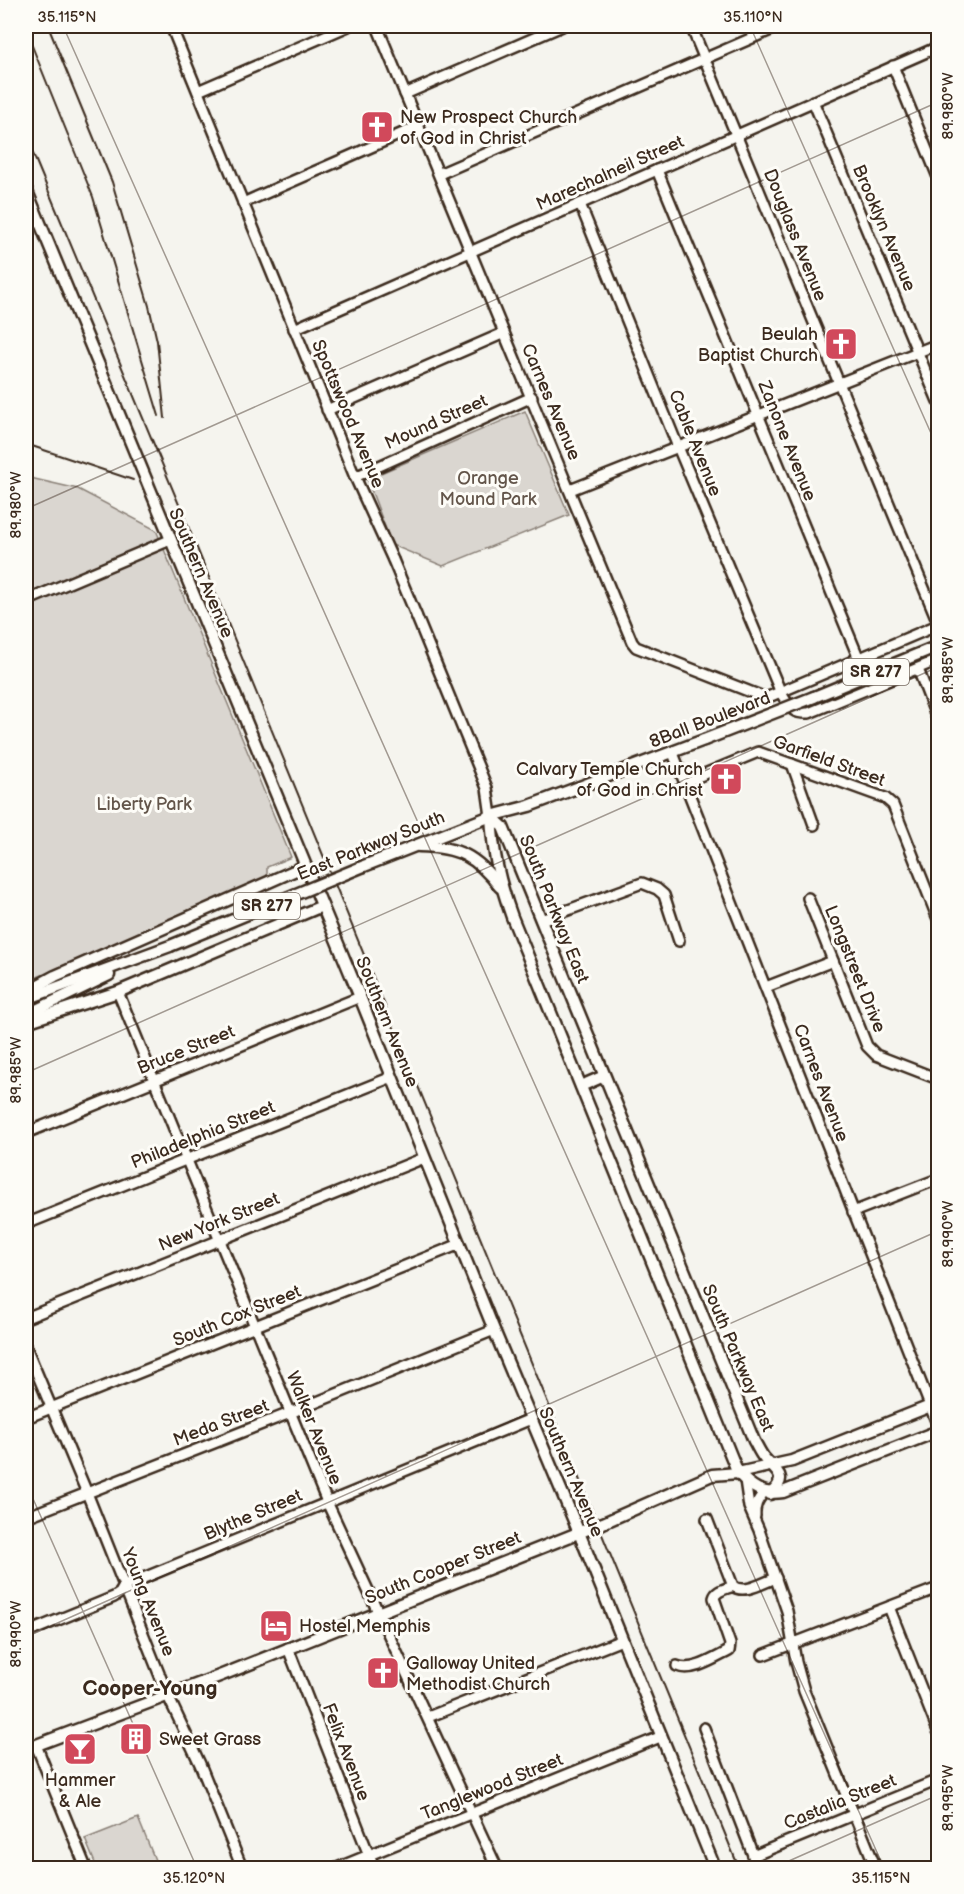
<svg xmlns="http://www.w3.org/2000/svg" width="964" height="1894" font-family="'Balsamiq Sans',sans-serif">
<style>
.green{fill:#dad6d0;stroke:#8a8077;stroke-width:1.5}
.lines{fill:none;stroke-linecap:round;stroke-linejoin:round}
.minor-casing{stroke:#3b2a1e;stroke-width:14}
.major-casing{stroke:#3b2a1e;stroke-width:15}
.minor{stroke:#fdfcf7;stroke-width:9}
.major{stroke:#fdfcf7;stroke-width:10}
.rail{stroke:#3b2a1e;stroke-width:2}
.minor-bridge-casing{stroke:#3b2a1e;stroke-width:14;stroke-linecap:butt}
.major-bridge-casing{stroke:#3b2a1e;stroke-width:15;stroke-linecap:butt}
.minor-bridge{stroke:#fdfcf7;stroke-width:9}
.major-bridge{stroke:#fdfcf7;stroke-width:10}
.ticks{fill:none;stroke:#3b2a1e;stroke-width:1.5;stroke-opacity:0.45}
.labels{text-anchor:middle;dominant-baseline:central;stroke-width:6;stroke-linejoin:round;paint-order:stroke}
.shield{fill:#fdfcf7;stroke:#75695f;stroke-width:1.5}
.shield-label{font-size:16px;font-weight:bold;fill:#3b2a1e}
.poi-label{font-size:18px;fill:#3b2a1e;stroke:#fdfcf7;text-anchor:start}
.street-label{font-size:18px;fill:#3b2a1e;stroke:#fdfcf7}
.park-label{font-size:18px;fill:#63554a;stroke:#fdfcf7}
.quarter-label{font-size:21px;font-weight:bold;fill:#3b2a1e;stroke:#fdfcf7}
.neatline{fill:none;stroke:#3b2a1e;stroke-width:2}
.ticks-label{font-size:15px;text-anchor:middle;fill:#3b2a1e}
</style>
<rect width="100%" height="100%" fill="#f5f4ee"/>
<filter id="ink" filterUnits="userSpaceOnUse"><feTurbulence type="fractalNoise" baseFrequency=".0167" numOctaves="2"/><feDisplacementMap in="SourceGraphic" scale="12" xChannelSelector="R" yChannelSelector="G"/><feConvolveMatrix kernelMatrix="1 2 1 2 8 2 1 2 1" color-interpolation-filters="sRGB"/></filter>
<g filter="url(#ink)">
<!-- green -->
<g class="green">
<polygon points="525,411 569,515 443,566 392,545 367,479"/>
<polygon points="26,477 78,489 156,530 291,857 267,867 267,877 26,982"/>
<polygon points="138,1818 155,1860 146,1863 148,1868 97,1868 85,1839"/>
</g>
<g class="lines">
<defs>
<g id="minor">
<polyline points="171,26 355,477 393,560"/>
<polyline points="377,26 632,642 636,647 766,698 938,625"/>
<polyline points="691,26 938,622"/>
<polyline points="893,66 938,177"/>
<polyline points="198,91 348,26"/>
<polyline points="405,94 562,26"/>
<polyline points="813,101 938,401"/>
<polyline points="657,170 859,659"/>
<polyline points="439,174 780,26"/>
<polyline points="243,203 419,126"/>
<path d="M580,204L678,447L781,693C790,707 791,714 809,713L938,660"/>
<polyline points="294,329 938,47"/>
<polyline points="327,410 504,333"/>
<polyline points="355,477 532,397"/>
<polyline points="570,490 938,344"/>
<polyline points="26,601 170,540"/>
<polyline points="416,615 487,788 491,816"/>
<polyline points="918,669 938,721"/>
<polyline points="673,753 938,1426"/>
<polyline points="792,764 814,825"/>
<polyline points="685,782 758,752 885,798 893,805 938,919"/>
<polyline points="808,898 867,1046 876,1055 938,1079"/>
<polyline points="541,920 642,883 657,889 664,895 679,941"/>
<polyline points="766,987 833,961"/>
<polyline points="118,992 327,1502 497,1868"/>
<polyline points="26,1133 360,997"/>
<polyline points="853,1212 938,1179"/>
<polyline points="26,1224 392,1077"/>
<polyline points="26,1318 424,1158"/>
<polyline points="26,1347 87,1493 168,1696 200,1764 242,1868"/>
<polyline points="26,1418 460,1244"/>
<polyline points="745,1480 749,1507 759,1530 787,1611 796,1662 804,1691 876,1868"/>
<path d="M755,1516C754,1505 758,1500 764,1492"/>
<polyline points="26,1517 290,1413 494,1330"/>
<path d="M707,1519L733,1586C744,1595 764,1582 776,1578"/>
<polyline points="889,1607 938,1731"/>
<polyline points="26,1633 114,1597 120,1593 124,1586 531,1419"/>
<polyline points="288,1648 374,1868"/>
<polyline points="763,1655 938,1588"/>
<path d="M677,1666C692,1673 715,1658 729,1651L730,1644L714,1598C716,1590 726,1589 733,1586"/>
<polyline points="428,1717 622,1640"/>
<polyline points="704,1728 758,1868"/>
<polyline points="36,1745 86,1868"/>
<polyline points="753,1856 938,1780"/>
<polyline points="337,1868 660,1737"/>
</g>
<g id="major">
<polyline points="26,189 360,997 494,1330 582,1540 715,1868"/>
<polyline points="814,697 938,646"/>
<path d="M491,816C493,854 499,881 512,917L738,1473C752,1488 762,1495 783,1492L938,1431"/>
<path d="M491,816L503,827L754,1441C757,1446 760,1453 764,1458C776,1472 790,1477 770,1494"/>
<path d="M419,846C459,847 476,856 500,887"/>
<polyline points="364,866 491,816 529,806 704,740"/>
<polyline points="26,992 55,976 305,866"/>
<polyline points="26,999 170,946"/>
<polyline points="26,1015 109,975"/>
<polyline points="26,1022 118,992 322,906"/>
<polyline points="581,1086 604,1076"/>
<polyline points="26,1749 222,1675 603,1523 712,1475 738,1473 792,1461 938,1403"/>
</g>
</defs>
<!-- minor casing -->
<use href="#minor" class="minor-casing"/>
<!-- major casing -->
<use href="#major" class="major-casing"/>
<!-- minor -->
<use href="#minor" class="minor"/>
<!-- major -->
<use href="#major" class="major"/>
<!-- rail -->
<g class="rail">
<polyline points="48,26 112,182 149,306 157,341 165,418"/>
<polyline points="26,31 93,197 159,416"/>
<polyline points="26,137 185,519 739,1868"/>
<polyline points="26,444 133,480"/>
</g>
<defs>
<polyline id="minor-bridge" points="393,560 416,615"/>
<g id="major-bridge">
<polyline points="704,740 814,697"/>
<polyline points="170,946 364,866"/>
</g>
</defs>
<!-- minor-bridge casing -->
<use href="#minor-bridge" class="minor-bridge-casing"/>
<!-- major-bridge casing -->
<use href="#major-bridge" class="major-bridge-casing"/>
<!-- minor-bridge -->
<use href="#minor-bridge" class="minor-bridge"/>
<!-- major-bridge -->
<use href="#major-bridge" class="major-bridge"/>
</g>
</g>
<!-- ticks -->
<path class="ticks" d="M63,26L884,1868M750,26L938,449M26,509L938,102M26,1073L938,667M26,1483L197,1868M26,1637L938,1231M773,1868L938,1795"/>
<!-- icons -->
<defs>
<symbol id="church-square" viewBox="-11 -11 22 22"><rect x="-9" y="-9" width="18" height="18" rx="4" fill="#d1495b" stroke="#fdfcf7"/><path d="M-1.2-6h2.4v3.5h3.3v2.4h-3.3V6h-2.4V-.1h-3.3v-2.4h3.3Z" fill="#fff"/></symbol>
<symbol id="hotel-square" viewBox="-11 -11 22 22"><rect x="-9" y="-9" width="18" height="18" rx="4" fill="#d1495b" stroke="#fdfcf7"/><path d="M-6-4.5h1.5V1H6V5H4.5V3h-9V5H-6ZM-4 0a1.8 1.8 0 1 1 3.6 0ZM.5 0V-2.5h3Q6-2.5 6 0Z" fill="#fff"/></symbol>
<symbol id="building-square" viewBox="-11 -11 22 22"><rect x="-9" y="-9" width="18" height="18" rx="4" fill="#d1495b" stroke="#fdfcf7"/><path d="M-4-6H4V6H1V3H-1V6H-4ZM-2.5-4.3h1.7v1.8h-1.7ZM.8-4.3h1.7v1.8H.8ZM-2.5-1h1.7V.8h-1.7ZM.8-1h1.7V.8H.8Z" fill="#fff"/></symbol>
<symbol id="bar-square" viewBox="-11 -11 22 22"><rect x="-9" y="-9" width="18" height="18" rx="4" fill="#d1495b" stroke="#fdfcf7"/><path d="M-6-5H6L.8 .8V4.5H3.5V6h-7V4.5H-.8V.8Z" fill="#fff"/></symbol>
</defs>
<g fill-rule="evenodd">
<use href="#church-square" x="358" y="108" width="38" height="38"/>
<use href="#church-square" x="822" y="325" width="38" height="38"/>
<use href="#church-square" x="707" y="760" width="38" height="38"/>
<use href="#hotel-square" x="257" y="1607" width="38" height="38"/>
<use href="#church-square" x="364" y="1654" width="38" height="38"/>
<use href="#building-square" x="117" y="1720" width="38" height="38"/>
<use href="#bar-square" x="61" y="1730" width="38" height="38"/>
</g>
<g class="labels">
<!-- shield labels -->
<g class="shield">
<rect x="843" y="659" width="66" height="26" rx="4.5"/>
<rect x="234" y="893" width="66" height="26" rx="4.5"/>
</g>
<g class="shield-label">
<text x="876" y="672">SR 277</text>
<text x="267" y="906">SR 277</text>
</g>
<!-- poi labels -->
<g class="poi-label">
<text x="400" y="117">New Prospect Church<tspan x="400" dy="21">of God in Christ</tspan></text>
<text x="818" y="334" text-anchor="end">Beulah<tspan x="818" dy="21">Baptist Church</tspan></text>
<text x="703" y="769" text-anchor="end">Calvary Temple Church<tspan x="703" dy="21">of God in Christ</tspan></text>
<text x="299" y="1626">Hostel Memphis</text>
<text x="406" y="1663">Galloway United<tspan x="406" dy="21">Methodist Church</tspan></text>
<text x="159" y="1739">Sweet Grass</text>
<text x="80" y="1780" text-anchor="middle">Hammer<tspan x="80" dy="21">&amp; Ale</tspan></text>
</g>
<!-- street labels -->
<g class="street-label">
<text transform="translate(610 173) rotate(-24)">Marechalneil Street</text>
<text transform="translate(884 228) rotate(67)">Brooklyn Avenue</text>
<text transform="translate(795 235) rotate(68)">Douglass Avenue</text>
<text transform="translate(551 402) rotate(67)">Carnes Avenue</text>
<text transform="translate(348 414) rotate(67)">Spottswood Avenue</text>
<text transform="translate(436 422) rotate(-24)">Mound Street</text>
<text transform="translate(787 441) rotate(68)">Zanone Avenue</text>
<text transform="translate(695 443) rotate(68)">Cable Avenue</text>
<text transform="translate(201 573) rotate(67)">Southern Avenue</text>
<text transform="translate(710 720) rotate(-21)">8Ball Boulevard</text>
<text transform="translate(829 761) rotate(20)">Garfield Street</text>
<text transform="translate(371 846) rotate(-22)">East Parkway South</text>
<text transform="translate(554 909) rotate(68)">South Parkway East</text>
<text transform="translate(855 969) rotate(68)">Longstreet Drive</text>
<text transform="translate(387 1022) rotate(68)">Southern Avenue</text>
<text transform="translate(186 1050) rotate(-22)">Bruce Street</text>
<text transform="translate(821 1083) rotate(69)">Carnes Avenue</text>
<text transform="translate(203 1135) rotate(-22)">Philadelphia Street</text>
<text transform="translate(219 1222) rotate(-22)">New York Street</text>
<text transform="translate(237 1316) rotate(-22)">South Cox Street</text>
<text transform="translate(738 1358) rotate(67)">South Parkway East</text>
<text transform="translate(221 1423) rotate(-21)">Meda Street</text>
<text transform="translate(314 1428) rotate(68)">Walker Avenue</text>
<text transform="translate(571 1472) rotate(67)">Southern Avenue</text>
<text transform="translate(253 1515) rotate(-23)">Blythe Street</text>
<text transform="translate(443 1568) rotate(-22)">South Cooper Street</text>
<text transform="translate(148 1602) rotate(68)">Young Avenue</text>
<text transform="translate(346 1752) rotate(69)">Felix Avenue</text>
<text transform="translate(492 1787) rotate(-22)">Tanglewood Street</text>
<text transform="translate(840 1802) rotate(-22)">Castalia Street</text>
</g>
<!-- park labels -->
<g class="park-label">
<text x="488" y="478">Orange<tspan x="488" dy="21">Mound Park</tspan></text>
<text x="144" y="804">Liberty Park</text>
</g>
<!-- quarter labels -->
<g class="quarter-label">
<text x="150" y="1688">Cooper-Young</text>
</g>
</g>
<!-- margin -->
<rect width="964" height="1894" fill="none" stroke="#fdfcf7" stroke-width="66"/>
<rect x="33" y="33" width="898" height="1828" class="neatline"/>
<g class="ticks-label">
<text x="67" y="22">35.115°N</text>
<text x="753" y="22">35.110°N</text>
<text transform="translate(948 106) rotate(-90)" y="5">89.980°W</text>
<text transform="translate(16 505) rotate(-90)" y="5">89.980°W</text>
<text transform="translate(948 670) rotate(-90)" y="5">89.985°W</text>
<text transform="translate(16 1070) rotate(-90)" y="5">89.985°W</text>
<text transform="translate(948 1234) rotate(-90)" y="5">89.990°W</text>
<text transform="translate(16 1634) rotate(-90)" y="5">89.990°W</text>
<text transform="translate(948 1798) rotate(-90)" y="5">89.995°W</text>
<text x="194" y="1883">35.120°N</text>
<text x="881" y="1883">35.115°N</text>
</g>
</svg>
